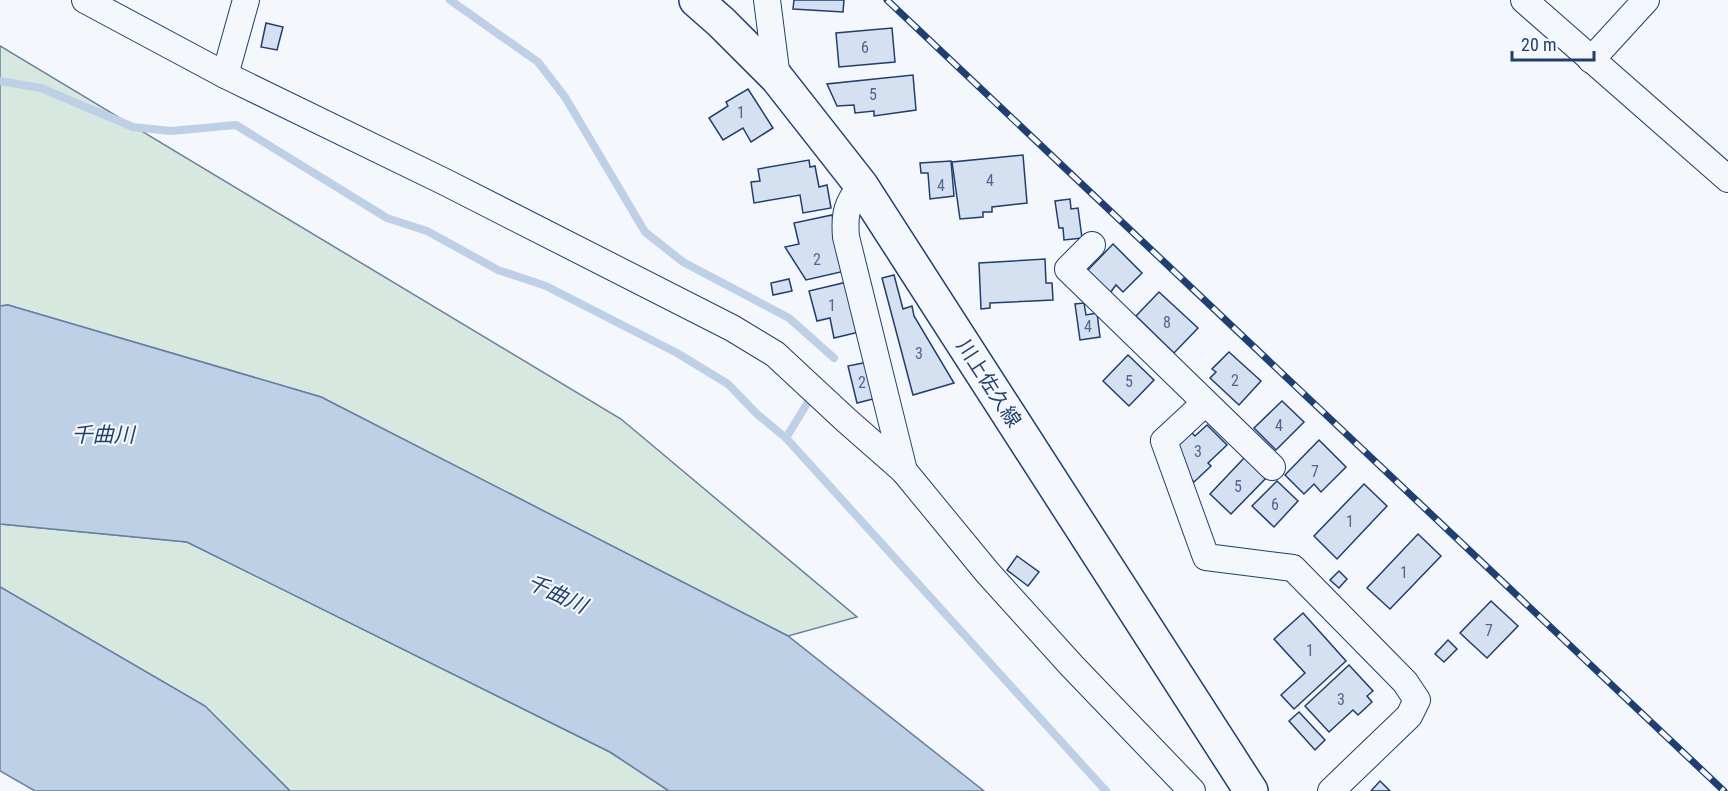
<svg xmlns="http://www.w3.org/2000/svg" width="1728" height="791" font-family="'Roboto Condensed','Noto Sans JP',sans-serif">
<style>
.green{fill:#d7e8df;stroke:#687fa3;stroke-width:1.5}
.water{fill:#bed0e5;stroke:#687fa3;stroke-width:1.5}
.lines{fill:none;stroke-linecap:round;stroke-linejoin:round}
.stream{stroke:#bed0e5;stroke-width:8}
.building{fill:#d5e0f0;stroke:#1d3f73;stroke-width:1.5}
.street-casing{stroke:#1d3f73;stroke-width:28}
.primary-casing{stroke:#1d3f73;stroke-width:36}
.street{stroke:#f4f7fb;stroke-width:26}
.primary{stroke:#f4f7fb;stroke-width:33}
.rail-casing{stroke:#1d3f73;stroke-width:7}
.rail{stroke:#f4f7fb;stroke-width:4.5;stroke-dasharray:14;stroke-linecap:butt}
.labels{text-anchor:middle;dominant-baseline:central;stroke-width:4.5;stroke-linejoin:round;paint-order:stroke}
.number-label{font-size:16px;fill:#4b6792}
.street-label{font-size:20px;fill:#1d3f73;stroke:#f4f7fb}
.water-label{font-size:21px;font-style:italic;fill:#1d3f73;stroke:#f4f7fb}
</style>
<rect width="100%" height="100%" fill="#f4f7fb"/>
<!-- green -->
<g class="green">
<polygon points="0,46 621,419 857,617 788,636 321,397 8,305 0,306"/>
<polygon points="0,524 187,542 610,752 669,791 290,791 205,706 0,587"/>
</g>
<!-- water -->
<g class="water">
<polygon points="8,305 321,397 788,636 984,791 669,791 610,752 187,542 0,524 0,306"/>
<polygon points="0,587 205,706 290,791 35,791 0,771"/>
</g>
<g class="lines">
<!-- stream -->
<g class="stream">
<polyline points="450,0 538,62 565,97 645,232 683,262 789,318 834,358"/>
<polyline points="0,81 41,88 133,127 171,131 236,125 387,218 427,231 498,270 546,286 677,353 728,384 757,414 786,438 1106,791"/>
<polyline points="786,438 808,402"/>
</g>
</g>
<!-- building -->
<g class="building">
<polygon points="794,0 844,0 843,12 793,9"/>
<polygon points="266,23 283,27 277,50 261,47"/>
<polygon points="892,28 895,62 839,67 836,33"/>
<polygon points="913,75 916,110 874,116 874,111 855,113 854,105 837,106 827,84"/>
<polygon points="748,89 773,128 751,142 743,128 723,140 709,118 728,106 726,102"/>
<polygon points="1023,155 1027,203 992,207 992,212 983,212 983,217 960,219 952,162"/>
<polygon points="809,160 810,167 815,166 819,187 827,185 831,208 803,213 800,195 754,203 751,182 760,181 758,169"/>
<polygon points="951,161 954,196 930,199 928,173 921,173 920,163"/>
<polygon points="1070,199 1071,209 1078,208 1082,238 1064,240 1063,228 1059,228 1055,201"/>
<polygon points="832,215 845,271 806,280 785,247 799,244 794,223"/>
<polygon points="1113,244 1142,273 1123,292 1116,285 1110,293 1087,271"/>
<polygon points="1045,259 1046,283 1052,283 1053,300 990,303 990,308 981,309 979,263"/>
<polygon points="894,275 903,309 912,306 914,316 954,383 913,395 882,278"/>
<polygon points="789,279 792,291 773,295 771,283"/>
<polygon points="847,282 859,332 834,338 830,318 817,321 809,291"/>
<polygon points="1159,292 1198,328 1174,353 1136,316"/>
<polygon points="1084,303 1086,315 1097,313 1100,337 1080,340 1075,304"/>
<polygon points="1229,352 1261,381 1239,405 1210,378 1216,372 1212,369"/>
<polygon points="1128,355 1154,380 1129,406 1103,381"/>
<polygon points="868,362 877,398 857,403 848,366"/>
<polygon points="1282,401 1304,422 1276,450 1254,428"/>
<polygon points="1207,425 1227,445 1208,463 1211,466 1194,482 1173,460 1172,448 1190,431 1195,436"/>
<polygon points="1319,440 1346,467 1321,492 1314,484 1304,494 1285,475"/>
<polygon points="1245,457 1267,477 1231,514 1210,494"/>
<polygon points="1277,481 1298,501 1274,527 1252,506"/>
<polygon points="1364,484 1387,506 1337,559 1314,536"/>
<polygon points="1418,534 1441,556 1390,609 1367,588"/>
<polygon points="1017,556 1039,572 1028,586 1007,570"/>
<polygon points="1339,571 1347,579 1339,588 1330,580"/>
<polygon points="1491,601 1518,626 1487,658 1460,633"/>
<polygon points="1303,613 1346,661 1294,709 1281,695 1305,673 1274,639"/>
<polygon points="1448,640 1457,649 1444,662 1435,654"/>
<polygon points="1349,665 1373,691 1367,696 1372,702 1358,715 1353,710 1329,732 1305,706"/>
<polygon points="1299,712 1325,740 1315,750 1289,721"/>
<polygon points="1380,781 1390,791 1371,791"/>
</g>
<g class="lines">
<defs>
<g id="street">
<polyline points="85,0 225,75 445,182 732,328 775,354 846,420 904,471"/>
<polyline points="767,0 777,78"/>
<polyline points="1524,0 1728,179"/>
<polyline points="1591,60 1646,0"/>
<polyline points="225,75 246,0"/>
<path d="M861,185C847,204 844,213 846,237L904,471L987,572L1072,666L1192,791"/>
<polyline points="1092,245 1068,269 1272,467"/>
<polyline points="1205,403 1164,441 1206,557 1293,568 1405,682 1417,700 1409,716 1331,791"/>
</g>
<polyline id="primary" points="696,0 721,22 777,78 861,185 1251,791"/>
</defs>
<!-- street casing -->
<use href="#street" class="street-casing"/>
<!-- primary casing -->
<use href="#primary" class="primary-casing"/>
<!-- street -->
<use href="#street" class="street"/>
<!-- primary -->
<use href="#primary" class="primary"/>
<defs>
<polyline id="rail" points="887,0 1724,791"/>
</defs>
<!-- rail casing -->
<use href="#rail" class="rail-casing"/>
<!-- rail -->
<use href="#rail" class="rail"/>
</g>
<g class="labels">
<!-- number labels -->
<g class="number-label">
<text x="865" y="47">6</text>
<text x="873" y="94">5</text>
<text x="741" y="112">1</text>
<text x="990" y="180">4</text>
<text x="941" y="185">4</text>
<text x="817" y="259">2</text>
<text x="832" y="305">1</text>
<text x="1167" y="322">8</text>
<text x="1088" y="326">4</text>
<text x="919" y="353">3</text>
<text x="1235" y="380">2</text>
<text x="1129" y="381">5</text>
<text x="862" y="382">2</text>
<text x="1279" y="425">4</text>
<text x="1198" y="451">3</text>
<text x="1315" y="471">7</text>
<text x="1238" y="486">5</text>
<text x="1275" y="504">6</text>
<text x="1350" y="521">1</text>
<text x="1404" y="572">1</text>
<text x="1489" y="630">7</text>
<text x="1310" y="650">1</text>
<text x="1341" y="699">3</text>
</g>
<!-- street labels -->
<g class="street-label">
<text transform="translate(989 383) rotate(57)">川上佐久線</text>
</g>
<!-- water labels -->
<g class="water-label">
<text x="103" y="435">千曲川</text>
<text transform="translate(557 594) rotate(25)">千曲川</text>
</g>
</g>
<!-- scale -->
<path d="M1512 51v9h82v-9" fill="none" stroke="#1d3f73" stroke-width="3"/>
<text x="1521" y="51" font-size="18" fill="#1d3f73" stroke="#f4f7fb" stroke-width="4.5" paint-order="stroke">20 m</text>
</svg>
